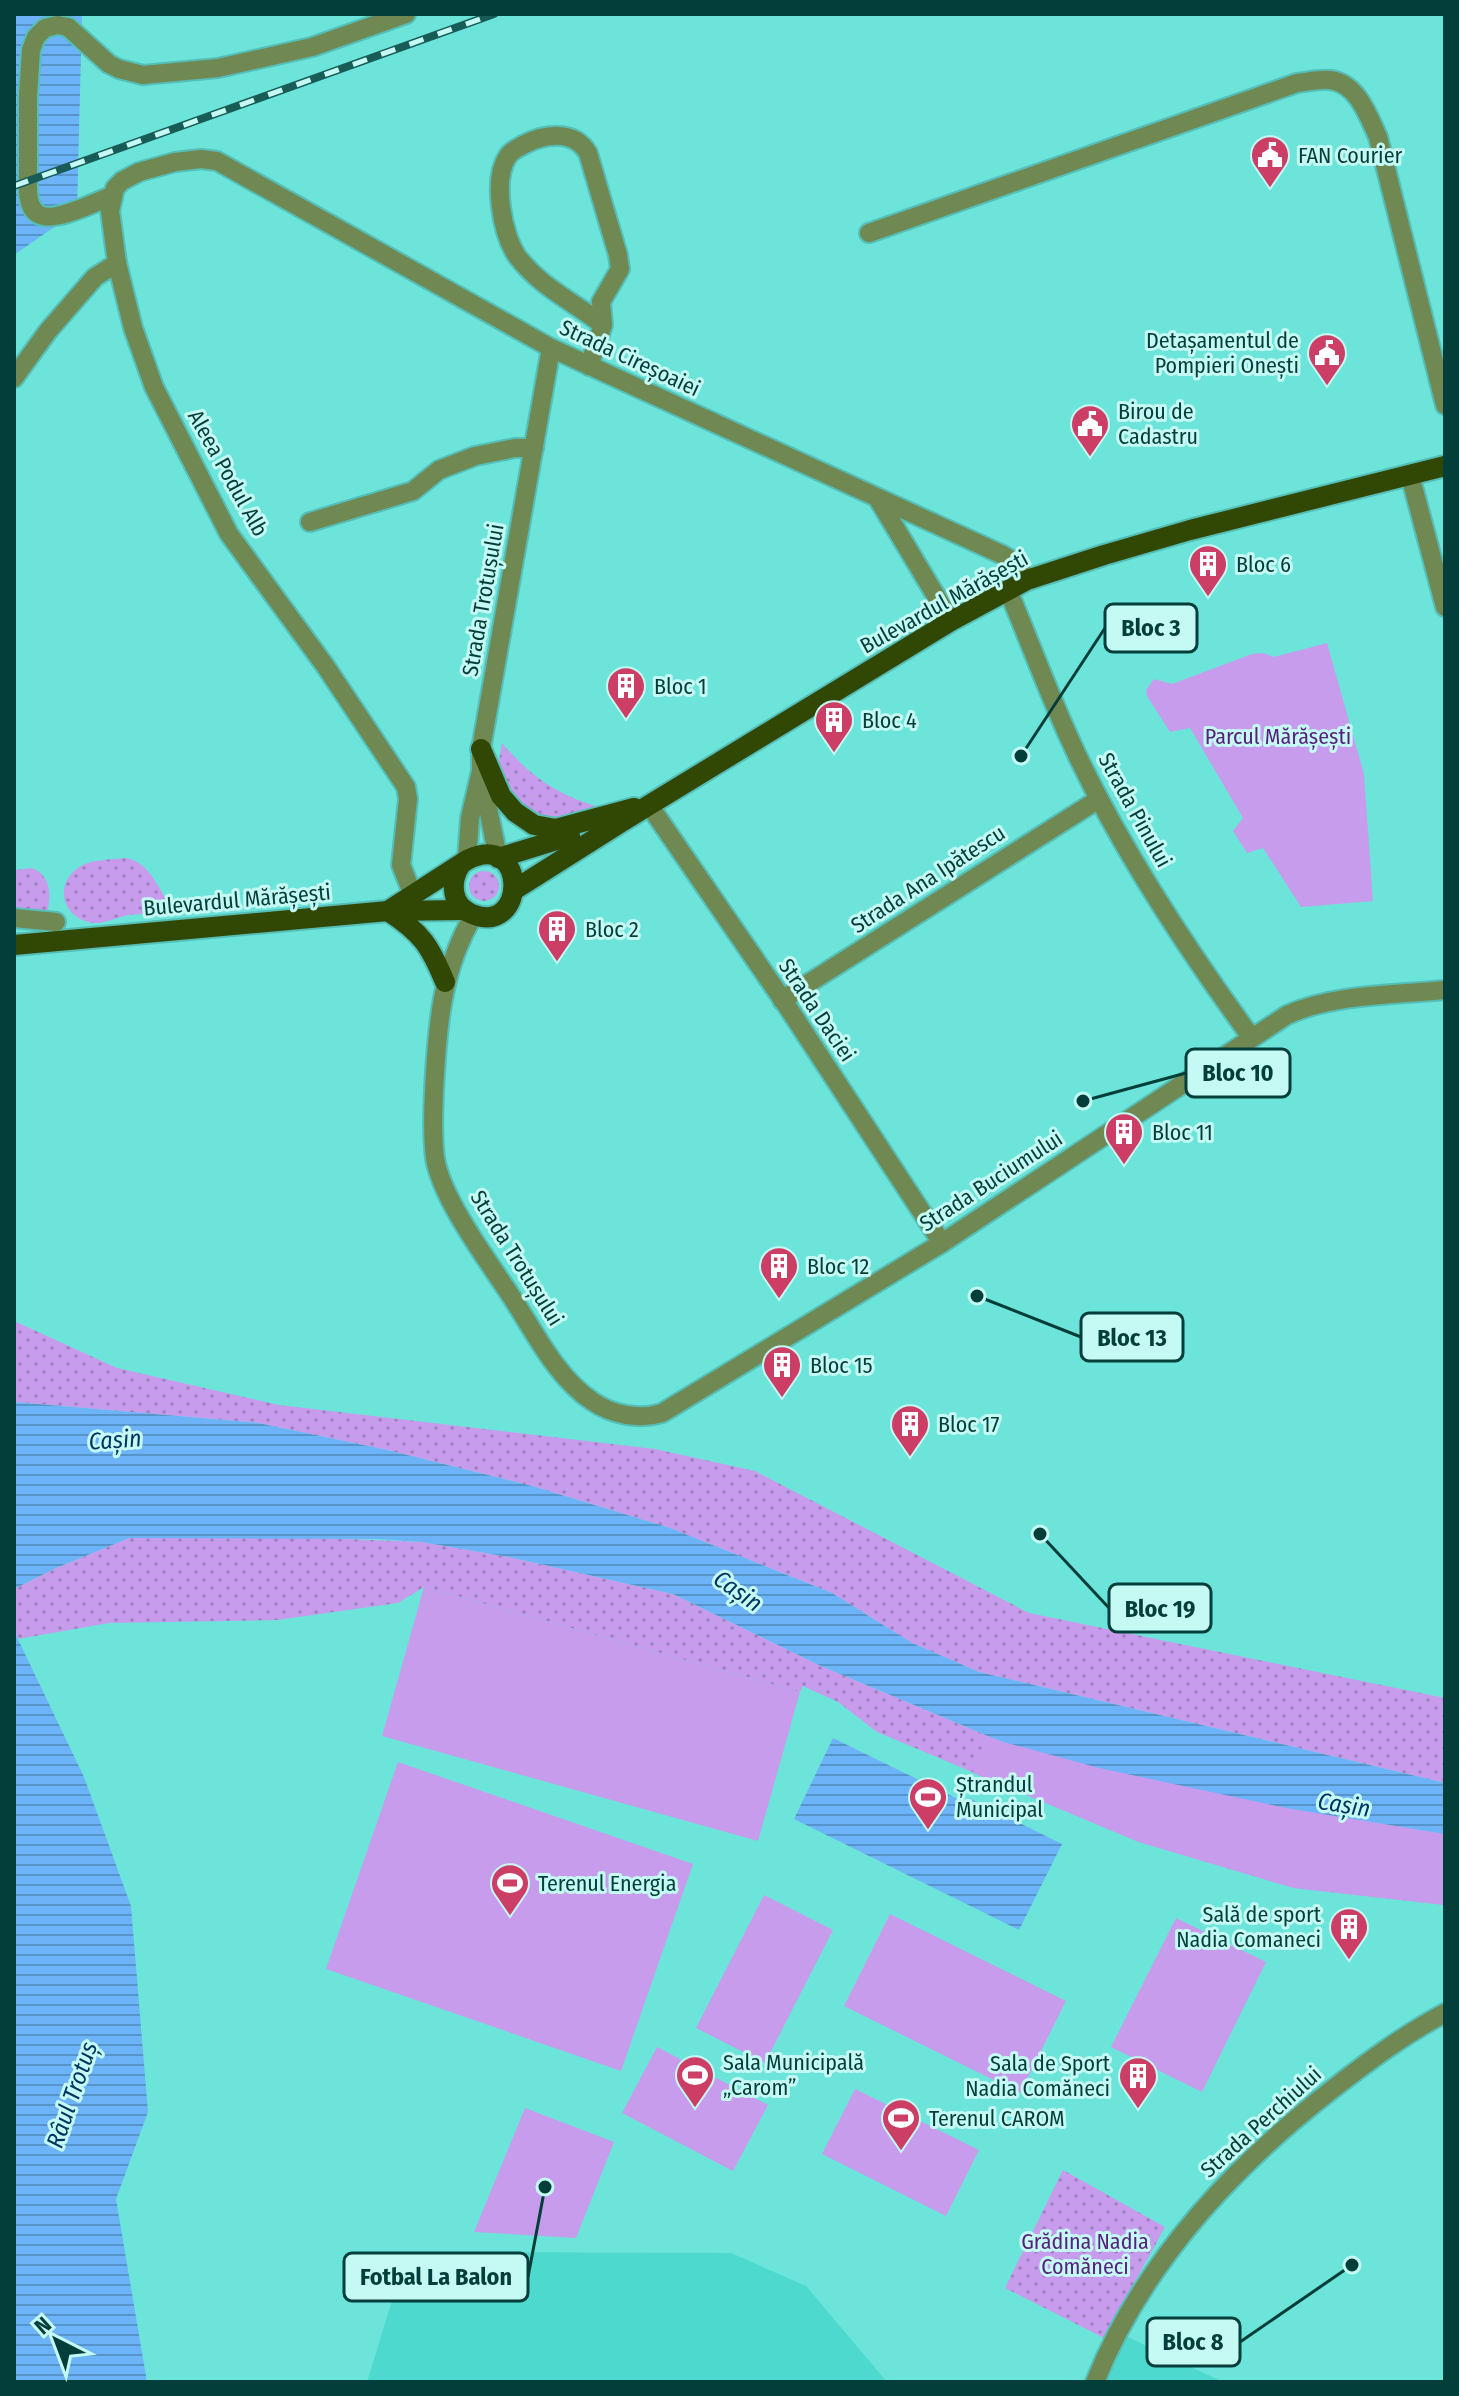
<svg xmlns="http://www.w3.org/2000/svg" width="1459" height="2396" font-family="'Fira Sans Condensed',sans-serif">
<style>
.built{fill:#4dd9ce}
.grass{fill:url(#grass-dots)}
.park{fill:#c79ced}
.water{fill:url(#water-rules)}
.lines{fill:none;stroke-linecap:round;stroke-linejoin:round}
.minor-casing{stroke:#55bfb7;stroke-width:22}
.major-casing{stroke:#55bfb7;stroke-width:24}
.minor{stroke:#708852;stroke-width:18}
.major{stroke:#314805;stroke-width:20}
.rail-casing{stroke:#175c57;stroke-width:8}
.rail{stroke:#c5faf4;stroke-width:5;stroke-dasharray:15;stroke-linecap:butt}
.labels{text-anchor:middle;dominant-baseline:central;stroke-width:6;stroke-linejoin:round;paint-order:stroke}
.poi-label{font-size:22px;fill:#043e3a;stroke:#c5faf4;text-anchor:start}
.street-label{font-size:22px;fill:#043e3a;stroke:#c5faf4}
.park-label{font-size:22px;fill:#58217e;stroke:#c5faf4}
.water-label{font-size:24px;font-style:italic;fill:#003660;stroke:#c5faf4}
.leader{fill:none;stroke:#043e3a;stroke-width:3}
.callout-dot{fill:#043e3a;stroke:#c5faf4;stroke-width:3}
.callout{fill:#c5faf4;stroke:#043e3a;stroke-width:3}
.callout-label{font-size:24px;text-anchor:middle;font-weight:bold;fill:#043e3a}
</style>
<defs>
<pattern id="grass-dots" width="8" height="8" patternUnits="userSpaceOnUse" patternTransform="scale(2)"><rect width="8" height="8" fill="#c79ced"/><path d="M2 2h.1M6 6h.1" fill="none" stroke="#9f81c1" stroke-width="1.8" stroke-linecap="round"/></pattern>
<pattern id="water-rules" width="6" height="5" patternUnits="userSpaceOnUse" patternTransform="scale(2)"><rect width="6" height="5" fill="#6cb4f7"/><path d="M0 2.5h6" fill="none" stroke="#5794c9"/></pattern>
</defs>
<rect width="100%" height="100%" fill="#6ce4da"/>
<!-- built -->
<g class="built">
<polygon points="407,2252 731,2253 806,2286 887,2382 367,2382"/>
<polygon points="1117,2332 1223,2382 1095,2382"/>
</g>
<!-- grass -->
<g class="grass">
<path d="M502,743C530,776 556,794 598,807C587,812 569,822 556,821C531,820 502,792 499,768C498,760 501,751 502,743Z"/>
<path d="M124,858C147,859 158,887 169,904L167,911C156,915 142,913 130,915C118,916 106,924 94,923C61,919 53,882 81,866C93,859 111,860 124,858Z"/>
<path d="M32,868C50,875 52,894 47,912L14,909V870Z"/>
<circle cx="484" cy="886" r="15"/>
<polygon points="14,1321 117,1368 279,1405 655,1449 755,1471 1029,1613 1445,1698 1445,1783 979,1672 912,1643 832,1593 670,1528 532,1486 387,1450 258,1423 14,1402"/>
<polygon points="295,1537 422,1542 509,1557 673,1594 819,1665 1000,1741 1286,1808 1445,1834 1445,1905 1294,1888 1139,1842 877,1732 838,1702 803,1686 800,1692 424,1587 398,1603 277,1620 109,1623 18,1639 14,1631 14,1589 56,1568 129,1538"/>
<polygon points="1063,2170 1165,2227 1104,2338 1005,2288"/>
</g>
<!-- park -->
<g class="park">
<polygon points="1327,643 1364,774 1373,901 1301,907 1263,848 1247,853 1233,831 1243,818 1190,728 1170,732 1147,696 1146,690 1154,679 1172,684 1252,654 1263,653 1274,657"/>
<polygon points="424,1587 800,1692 758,1841 382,1736"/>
<polygon points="986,1735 1000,1741 1286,1808 1445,1834 1445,1905 1294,1888 1139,1842 973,1773"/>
<polygon points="398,1762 693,1864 621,2071 326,1969"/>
<polygon points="764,1895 833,1930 765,2063 696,2028"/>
<polygon points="890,1914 1066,2001 1020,2093 844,2006"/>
<polygon points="1176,1918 1266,1962 1202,2092 1111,2047"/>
<polygon points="657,2047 768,2105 733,2171 622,2113"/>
<polygon points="855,2089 979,2150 946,2216 822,2154"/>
<polygon points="525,2108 614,2142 576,2238 474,2232"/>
</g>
<!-- water -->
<g class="water">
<polygon points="14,14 82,14 77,211 14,255"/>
<polygon points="14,1402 258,1423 387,1450 532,1486 670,1528 832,1593 912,1643 979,1672 1445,1783 1445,1834 1286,1808 1099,1768 1000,1741 819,1665 673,1594 509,1557 422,1542 377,1539 129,1538 56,1568 14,1589"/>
<polygon points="14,1631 84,1777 131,1906 148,2112 116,2199 147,2382 14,2382"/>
<polygon points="833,1738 966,1803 969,1798 1062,1844 1019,1930 794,1819"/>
</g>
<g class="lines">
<defs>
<g id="minor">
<path d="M111,196C96,202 52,224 38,214C30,209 29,200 28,192V96L31,50L36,37L45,28L58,25L68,27L109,64L119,69L143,75L218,68L312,47L406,14"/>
<path d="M869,233L1297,83C1307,82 1319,79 1330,80C1357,83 1368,115 1378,137L1445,405"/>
<path d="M589,366L603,325L601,302L620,269L618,255L588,153C574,129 544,134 523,145C518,148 511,151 508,156C492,179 502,234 517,256C540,287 574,302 603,325"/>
<polyline points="14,378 48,331 95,277 117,263"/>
<polyline points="1410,475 1445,607"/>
<polyline points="878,499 951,621"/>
<polyline points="310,522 413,491 439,470 475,456 515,448 534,448"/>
<path d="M1008,590C1029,640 1048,692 1071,742C1118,845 1184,945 1251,1037"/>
<polyline points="482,778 498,858"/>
<polyline points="649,805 787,1006 942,1243"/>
<polyline points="467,860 470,818 481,771 481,749 551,348"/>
<polyline points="413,895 401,865 408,799 406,787 326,667 229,534 154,387 133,328 117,263 110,211 115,188 122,181 139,172 175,162 201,159 217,161 551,348 1003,555 1016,563 1027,580"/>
<path d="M474,915C441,969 437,1029 434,1091C433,1113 432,1136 435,1158C441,1198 488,1261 511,1296C534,1331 556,1377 592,1401C612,1415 639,1420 662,1413L942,1243L1287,1015C1333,994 1394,995 1445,990"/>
<polyline points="14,918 56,922"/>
<polyline points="782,1000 1099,799"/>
<path d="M1095,2382C1143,2262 1233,2166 1334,2088C1370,2060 1405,2034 1445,2013"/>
</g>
<g id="major">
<polyline points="481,749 501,796 515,812 534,825 556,829 634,808"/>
<polyline points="498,858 570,836"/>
<polyline points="514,890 623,821 951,621 1027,580 1104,555 1190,530 1445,466"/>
<path d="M388,911L467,860C528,829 528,937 472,914C451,906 450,882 460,866"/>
<path d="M388,911C422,933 430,946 445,982"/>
<polyline points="14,945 388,911 465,910"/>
</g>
</defs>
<!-- minor casing -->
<use href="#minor" class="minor-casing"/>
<!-- major casing -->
<use href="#major" class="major-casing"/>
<!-- minor -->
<use href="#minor" class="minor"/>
<!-- major -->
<use href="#major" class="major"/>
<defs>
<polyline id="rail" points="14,186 494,14"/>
</defs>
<!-- rail casing -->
<use href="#rail" class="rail-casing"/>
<!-- rail -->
<use href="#rail" class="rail"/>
</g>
<!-- icons -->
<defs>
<symbol id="civic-pin" viewBox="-11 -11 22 30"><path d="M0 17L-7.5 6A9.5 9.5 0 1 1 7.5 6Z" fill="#cd3e66" stroke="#c5faf4"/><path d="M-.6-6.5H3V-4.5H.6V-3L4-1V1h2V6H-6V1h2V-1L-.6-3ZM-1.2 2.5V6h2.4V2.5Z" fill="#fff"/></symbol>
<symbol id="building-pin" viewBox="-11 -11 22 30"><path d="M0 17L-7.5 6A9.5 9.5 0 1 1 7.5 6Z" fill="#cd3e66" stroke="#c5faf4"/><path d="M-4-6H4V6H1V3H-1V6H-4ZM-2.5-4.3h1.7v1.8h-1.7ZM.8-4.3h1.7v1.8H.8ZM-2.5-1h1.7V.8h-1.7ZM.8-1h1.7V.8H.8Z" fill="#fff"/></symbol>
<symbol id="stadium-pin" viewBox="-11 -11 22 30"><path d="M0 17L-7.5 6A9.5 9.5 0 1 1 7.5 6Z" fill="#cd3e66" stroke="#c5faf4"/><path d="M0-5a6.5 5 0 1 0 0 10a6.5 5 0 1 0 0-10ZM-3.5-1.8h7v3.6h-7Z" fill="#fff"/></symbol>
</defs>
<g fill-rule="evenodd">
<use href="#civic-pin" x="1248" y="133" width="44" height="60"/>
<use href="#civic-pin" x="1305" y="331" width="44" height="60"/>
<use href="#civic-pin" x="1068" y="402" width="44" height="60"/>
<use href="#building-pin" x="1186" y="542" width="44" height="60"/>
<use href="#building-pin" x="604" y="664" width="44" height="60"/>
<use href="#building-pin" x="812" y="698" width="44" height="60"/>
<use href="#building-pin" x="535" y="907" width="44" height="60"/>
<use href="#building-pin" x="1102" y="1110" width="44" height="60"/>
<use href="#building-pin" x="757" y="1244" width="44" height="60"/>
<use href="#building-pin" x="760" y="1343" width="44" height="60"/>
<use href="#building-pin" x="888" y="1402" width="44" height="60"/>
<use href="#stadium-pin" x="906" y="1775" width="44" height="60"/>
<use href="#stadium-pin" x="488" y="1861" width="44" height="60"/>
<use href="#building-pin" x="1327" y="1905" width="44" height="60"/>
<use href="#stadium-pin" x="673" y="2053" width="44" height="60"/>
<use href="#building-pin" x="1116" y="2054" width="44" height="60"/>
<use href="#stadium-pin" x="879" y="2096" width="44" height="60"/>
</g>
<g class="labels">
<!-- poi labels -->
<g class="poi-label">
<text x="1298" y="155">FAN Courier</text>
<text x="1299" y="340" text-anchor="end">Detașamentul de<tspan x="1299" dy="25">Pompieri Onești</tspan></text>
<text x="1118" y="411">Birou de<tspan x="1118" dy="25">Cadastru</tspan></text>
<text x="1236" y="564">Bloc 6</text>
<text x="654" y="686">Bloc 1</text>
<text x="862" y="720">Bloc 4</text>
<text x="585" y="929">Bloc 2</text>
<text x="1152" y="1132">Bloc 11</text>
<text x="807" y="1266">Bloc 12</text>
<text x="810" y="1365">Bloc 15</text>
<text x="938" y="1424">Bloc 17</text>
<text x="956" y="1784">Ștrandul<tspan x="956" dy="25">Municipal</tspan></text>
<text x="538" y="1883">Terenul Energia</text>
<text x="1321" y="1914" text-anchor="end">Sală de sport<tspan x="1321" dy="25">Nadia Comaneci</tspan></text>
<text x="723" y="2062">Sala Municipală<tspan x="723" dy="25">„Carom”</tspan></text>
<text x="1110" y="2063" text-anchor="end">Sala de Sport<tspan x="1110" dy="25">Nadia Comăneci</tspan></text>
<text x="929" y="2118">Terenul CAROM</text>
</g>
<!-- street labels -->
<g class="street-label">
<text transform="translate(630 358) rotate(25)">Strada Cireșoaiei</text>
<text transform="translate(228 473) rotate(61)">Aleea Podul Alb</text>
<text transform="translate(483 600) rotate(-80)">Strada Trotușului</text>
<text transform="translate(944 602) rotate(-29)">Bulevardul Mărășești</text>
<text transform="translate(1135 810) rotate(61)">Strada Pinului</text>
<text transform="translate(928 879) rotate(-33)">Strada Ana Ipătescu</text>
<text transform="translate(237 900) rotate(-5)">Bulevardul Mărășești</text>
<text transform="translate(817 1010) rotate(56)">Strada Daciei</text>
<text transform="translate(991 1181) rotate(-33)">Strada Buciumului</text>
<text transform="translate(517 1258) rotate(58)">Strada Trotușului</text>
<text transform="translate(1261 2122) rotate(-42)">Strada Perchiului</text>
</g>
<!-- park labels -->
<g class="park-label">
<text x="1278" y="736">Parcul Mărășești</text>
<text x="1085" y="2241">Grădina Nadia<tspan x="1085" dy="25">Comăneci</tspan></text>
</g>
<!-- water labels -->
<g class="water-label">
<text transform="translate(115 1440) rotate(-4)">Cașin</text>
<text transform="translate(738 1591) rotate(35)">Cașin</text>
<text transform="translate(1344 1805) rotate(9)">Cașin</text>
<text transform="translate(72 2095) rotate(-71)">Râul Trotuș</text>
</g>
</g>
<!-- callouts -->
<path class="leader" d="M1021 756L1105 628M1083 1101L1186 1073M977 1296L1081 1337M1040 1534L1109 1608M545 2187L528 2277M1352 2265L1240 2342"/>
<g class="callout-dot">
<circle cx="1021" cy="756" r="8"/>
<circle cx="1083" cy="1101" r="8"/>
<circle cx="977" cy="1296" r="8"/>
<circle cx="1040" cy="1534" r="8"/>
<circle cx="545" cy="2187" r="8"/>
<circle cx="1352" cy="2265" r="8"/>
</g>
<g class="callout">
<rect x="1105" y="604" width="92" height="48" rx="8"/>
<rect x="1186" y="1049" width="104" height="48" rx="8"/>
<rect x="1081" y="1313" width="102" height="48" rx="8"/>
<rect x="1109" y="1584" width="102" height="48" rx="8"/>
<rect x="344" y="2253" width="184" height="48" rx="8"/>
<rect x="1147" y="2318" width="93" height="48" rx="8"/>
</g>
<g class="callout-label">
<text x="1151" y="636">Bloc 3</text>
<text x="1238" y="1081">Bloc 10</text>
<text x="1132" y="1346">Bloc 13</text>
<text x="1160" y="1617">Bloc 19</text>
<text x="436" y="2285">Fotbal La Balon</text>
<text x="1193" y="2350">Bloc 8</text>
</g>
<!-- border -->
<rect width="1459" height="2396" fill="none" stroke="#043e3a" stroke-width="32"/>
<!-- north arrow -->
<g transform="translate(56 2340) rotate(318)" stroke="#c5faf4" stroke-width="6" paint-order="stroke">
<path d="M0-6L14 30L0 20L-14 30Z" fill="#043e3a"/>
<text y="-12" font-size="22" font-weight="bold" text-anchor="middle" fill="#043e3a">N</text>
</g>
</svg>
